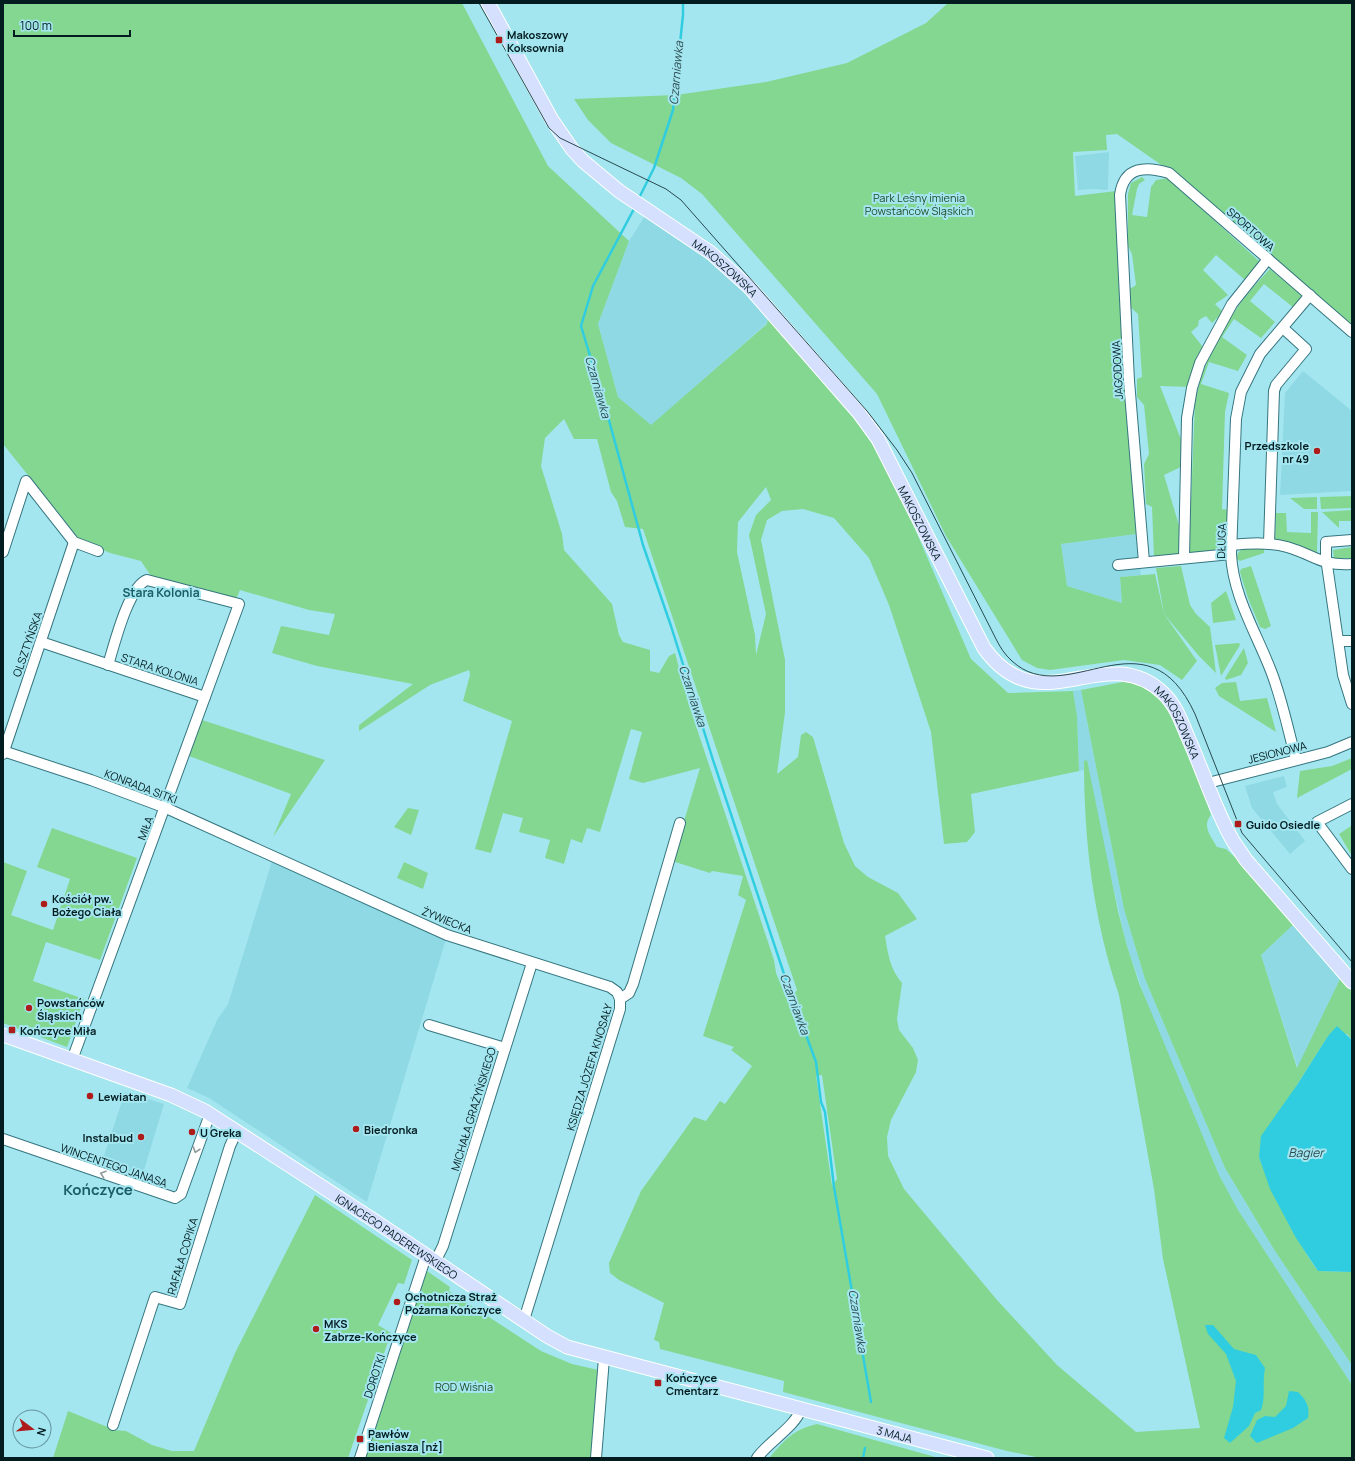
<svg xmlns="http://www.w3.org/2000/svg" width="1355" height="1461" font-family="Manrope,sans-serif">
<style>
.built{fill:#8ed9e4}
.green{fill:#84d790;fill-rule:evenodd}
.water{fill:#30cde0}
.lines{fill:none;stroke-linecap:round;stroke-linejoin:round}
.stream{stroke:#30cde0;stroke-width:2.5}
.minor-casing{stroke:#35767f;stroke-width:12}
.major-casing{stroke:#fff;stroke-width:15}
.minor{stroke:#fff;stroke-width:10}
.major{stroke:#d4e0fd;stroke-width:13}
.tram{stroke:#274a50;stroke-width:1}
.oneway{stroke:#8d999b}
.poi-dot{fill:#ad1c1a;stroke:#a4e6f0;stroke-width:1.5}
.labels{text-anchor:middle;dominant-baseline:central;stroke-width:4;stroke-linejoin:round;paint-order:stroke}
.poi-label{font-size:11px;font-weight:bold;fill:#021c20;stroke:#a4e6f0;text-anchor:start}
.park-label{font-size:11px;fill:#224b29;stroke:#a4e6f0}
.street-label{font-size:11px;fill:#021c20;stroke:#a4e6f0}
.water-label{font-size:12px;font-style:italic;fill:#2d4c51;stroke:#a4e6f0}
.neighbourhood-label{font-size:12px;font-weight:bold;fill:#1a5e67;stroke:#a4e6f0}
.district-label{font-size:15px;font-weight:bold;fill:#1a5e67;stroke:#a4e6f0}
</style>
<rect width="100%" height="100%" fill="#a4e6f0"/>
<!-- built -->
<g class="built">
<polygon points="1109,152 1108,190 1095,189 1078,190 1075,156"/>
<polygon points="645,216 710,261 737,285 768,319 767,323 651,426 618,397 598,324 629,241"/>
<polygon points="1303,371 1352,411 1352,491 1280,495 1285,393"/>
<polygon points="1136,534 1141,575 1120,577 1122,603 1067,586 1061,544"/>
<polygon points="1081,690 1124,909 1145,979 1225,1168 1275,1251 1352,1365 1352,1385 1238,1210 1219,1175 1153,1021 1127,946 1084,761 1084,770 1079,771 1077,716 1073,691"/>
<polygon points="1284,776 1287,787 1273,792 1277,804 1305,841 1290,854 1252,808 1245,786"/>
<polygon points="272,861 446,939 367,1202 209,1098 187,1088 217,1020 228,1004"/>
<polygon points="1294,924 1341,977 1298,1069 1261,955"/>
<polygon points="125,1092 164,1104 144,1170 147,1171 143,1182 104,1169 107,1158 104,1156"/>
</g>
<!-- green -->
<g class="green">
<path d="M3,3H462L548,166L629,241L598,324L618,397L651,425L767,324L768,319L858,423L880,456L909,515L971,659L1008,693L1073,691L1077,716L1079,771L971,794L975,832L967,842L944,844L931,732L889,605L869,558L834,518L803,509L782,511L767,520L761,540L785,660V712L777,774L798,757L801,735L806,732L813,737L844,843L855,866L868,877L898,893L917,919L885,936C888,954 890,969 902,983L897,1019L899,1030L913,1048L918,1060L916,1072L891,1120L887,1137L888,1156L904,1189L997,1300L1057,1365L1136,1432L1200,1428L1163,1259L1154,1189L1119,995C1093,918 1084,841 1084,761L1087,760L1118,911L1127,946L1139,983L1219,1175L1238,1210L1352,1385V1458H1041L1007,1451L783,1392L784,1381L660,1349L659,1342L654,1340L664,1303L619,1280L610,1273L609,1263L641,1191L694,1117L706,1121L720,1101L725,1104L752,1066L731,1050L734,1047L703,1036L746,900L738,895L743,876L712,871L710,873L672,861L700,768L643,783L629,779L642,732L631,729L600,832L587,828L582,843L571,839L564,864L545,858L550,840L519,832L523,818L503,813L491,853L475,849L512,721L463,701L470,675L469,670L430,685L359,731V725L413,684L317,666L272,653L281,626L329,635L335,614L309,610L240,590L236,599L151,576L141,561L110,553L80,540L3,444ZM564,419L574,439H597L611,492L617,501L625,527L643,529L797,990L788,1002L776,973L774,960L689,705L675,653L669,656L659,673L650,671V650L623,642L619,635L612,604L564,550L562,534L541,466L545,438ZM766,487L771,500L756,515L749,535L766,614L756,655L755,635L737,552L738,522ZM822,1075L837,1179L832,1186L816,1076Z"/>
<polygon points="948,3 1352,3 1352,327 1170,171 1117,134 1106,135 1107,150 1073,152 1075,196 1116,191 1136,534 1061,544 1067,586 1122,603 1120,577 1155,574 1164,614 1197,661 1182,680 1160,665 1124,660 1050,670 1037,668 1022,660 946,536 877,394 702,194 681,178 611,143 588,120 574,99 676,95 766,82 847,63 926,23"/>
<polygon points="1142,177 1145,180 1139,184 1137,189 1132,215 1147,217 1151,187 1156,180 1168,178 1260,262 1245,280 1216,255 1203,270 1228,295 1215,304 1223,312 1212,323 1206,316 1199,320 1198,326 1191,332 1206,351 1190,387 1160,386 1186,452 1185,465 1164,475 1183,539 1181,554 1154,557 1152,507 1146,504 1144,464 1149,454 1144,405 1137,397 1137,379 1142,377 1138,314 1130,307 1130,289 1136,285 1132,254 1128,246 1128,194 1131,183"/>
<path d="M1270,269L1301,295L1300,301L1294,308L1264,284L1250,301L1275,322L1261,338L1234,319L1222,337L1247,355L1238,371L1209,362L1201,384L1229,393L1225,412L1222,509L1230,510L1228,549L1189,553L1195,402C1205,352 1234,305 1270,269Z"/>
<polygon points="1352,496 1352,508 1321,509 1320,497"/>
<polygon points="1317,497 1317,509 1304,509 1290,498"/>
<polygon points="1352,510 1352,521 1339,521 1339,528 1322,512"/>
<polygon points="1311,512 1318,512 1317,553 1315,554 1298,545 1275,540 1276,513 1286,513 1287,532 1311,533"/>
<path d="M1256,547L1264,549V553L1240,561L1237,559C1236,548 1248,548 1256,547Z"/>
<polygon points="1352,547 1352,558 1334,558 1333,550"/>
<polygon points="1181,566 1190,605 1196,614 1210,627 1216,673 1199,656 1164,614 1156,568"/>
<polygon points="1251,566 1271,626 1265,629 1260,627 1248,598 1240,572 1241,569"/>
<polygon points="1226,591 1236,620 1213,623 1211,603"/>
<polygon points="1239,643 1240,645 1221,676 1215,645"/>
<polygon points="1244,648 1248,663 1241,675 1226,680 1225,678"/>
<path d="M1128,681L1146,687L1155,693L1169,712L1200,784L1211,815C1202,826 1210,835 1217,847L1226,849L1238,860L1294,924L1261,955L1297,1068L1341,977L1352,992V1040L1347,1034L1328,1036L1297,1085L1259,1157C1274,1198 1293,1235 1318,1271L1352,1272V1365L1275,1251L1225,1168L1145,979L1124,909L1081,690Z"/>
<polygon points="1236,682 1240,701 1267,698 1276,732 1219,696 1215,688 1222,683"/>
<polygon points="202,720 325,760 273,837 291,794 189,756"/>
<polygon points="1352,758 1352,769 1297,798 1300,771 1332,766"/>
<polygon points="408,808 419,810 411,835 394,827"/>
<polygon points="1351,826 1352,827 1352,856 1339,834"/>
<polygon points="52,828 137,858 100,960 46,942 33,981 84,999 67,1047 3,1023 3,862 27,871 11,915 53,930 70,879 37,867"/>
<polygon points="404,862 428,873 423,889 397,878"/>
<polygon points="315,1195 412,1260 404,1284 398,1283 378,1325 391,1333 348,1458 53,1458 68,1411 115,1430 126,1431 152,1445 172,1451 194,1451 235,1353"/>
<polygon points="427,1271 450,1287 449,1291 541,1351 572,1364 603,1371 593,1458 365,1458"/>
<path d="M817,1424L939,1458H769C786,1439 792,1430 817,1424Z"/>
</g>
<!-- water -->
<g class="water">
<polygon points="1337,1026 1352,1040 1352,1272 1318,1271 1296,1238 1270,1189 1259,1157 1261,1136 1297,1085 1328,1036"/>
<path d="M1205,1325H1213L1234,1349L1256,1355L1265,1368C1262,1383 1266,1397 1261,1410L1255,1413L1249,1426L1230,1443L1224,1438L1233,1407L1236,1381L1226,1354L1208,1334Z"/>
<path d="M1289,1391L1298,1392C1306,1400 1310,1406 1308,1418L1293,1428L1257,1443L1250,1436L1257,1420L1265,1416L1275,1417L1286,1406Z"/>
</g>
<g class="lines">
<!-- stream -->
<g class="stream">
<polyline points="638,200 654,168 673,110 683,15 683,3"/>
<polyline points="635,207 593,286 581,326 604,402 643,545 671,626 713,760 789,989 816,1062 821,1102 825,1112 834,1187 871,1402"/>
<polyline points="863,1458 865,1448"/>
</g>
<defs>
<g id="minor">
<polyline points="1352,540 1326,542 1326,558 1343,675 1352,704"/>
<polyline points="1269,543 1274,391 1276,385 1306,349 1283,328"/>
<path d="M1232,545C1251,543 1269,542 1287,547C1315,555 1320,566 1352,564"/>
<polyline points="3,552 26,481 74,542 98,551"/>
<polyline points="1184,557 1187,418 1192,388 1200,363 1232,304 1268,259"/>
<path d="M1144,562L1129,381L1120,195C1124,166 1146,166 1169,173L1352,332"/>
<polyline points="1118,565 1231,554"/>
<polyline points="1339,641 1352,641"/>
<polyline points="41,642 205,697"/>
<polyline points="3,751 91,780 166,808 447,935 610,987 617,992 620,999"/>
<polyline points="3,754 74,542"/>
<path d="M1296,759C1288,730 1282,699 1271,671C1256,632 1233,596 1231,554L1236,419L1241,392L1260,354L1310,295"/>
<polyline points="1208,783 1328,752 1352,742"/>
<polyline points="1352,804 1317,822 1352,869"/>
<polyline points="429,1025 505,1048"/>
<path d="M72,1060L239,604L147,580C128,587 114,646 108,665"/>
<polyline points="3,1139 175,1198 181,1194 210,1114"/>
<polyline points="435,1262 443,1246 532,963"/>
<polyline points="524,1320 620,1009 620,999 629,993 633,984 680,823"/>
<polyline points="113,1425 155,1297 180,1304 230,1146 237,1131"/>
<polyline points="360,1458 426,1256"/>
<polyline points="596,1458 604,1358"/>
<path d="M757,1458C768,1442 795,1427 801,1409"/>
</g>
<g id="major">
<path id="s1" d="M488,3L552,120L572,149L583,161L619,191L711,253L750,288L859,413L878,439L984,648C1041,727 1104,638 1163,693C1175,704 1181,720 1187,735C1203,770 1214,808 1233,841L1246,860L1352,982"/>
<path id="s2" d="M3,1035L171,1095L205,1111L372,1219L547,1336L567,1347L987,1458"/>
</g>
</defs>
<!-- minor casing -->
<use href="#minor" class="minor-casing"/>
<!-- major casing -->
<use href="#major" class="major-casing"/>
<!-- minor -->
<use href="#minor" class="minor"/>
<!-- major -->
<use href="#major" class="major"/>
<!-- tram -->
<path class="tram" d="M479,3L549,128L560,138L666,189L681,200L867,411L897,450L912,473L996,639C1000,647 1005,655 1012,661C1067,712 1146,607 1195,714L1242,833L1352,962"/>
</g>
<!-- one-way arrows -->
<defs><path id="oneway-chevron" d="M-2-3.5L2.5 0L-2 3.5" fill="none" stroke-width="1.6" stroke-linecap="round" stroke-linejoin="round"/></defs>
<g class="oneway">
<use href="#oneway-chevron" transform="translate(196 1150) rotate(109)"/>
<use href="#oneway-chevron" transform="translate(103 1174) rotate(-161)"/>
</g>
<!-- markers -->
<g class="poi-dot">
<rect x="495" y="36" width="8" height="8" rx="2"/>
<circle cx="1317" cy="451" r="4"/>
<rect x="1234" y="820" width="8" height="8" rx="2"/>
<circle cx="44" cy="904" r="4"/>
<circle cx="29" cy="1008" r="4"/>
<rect x="8" y="1026" width="8" height="8" rx="2"/>
<circle cx="90" cy="1096" r="4"/>
<circle cx="356" cy="1129" r="4"/>
<circle cx="192" cy="1132" r="4"/>
<circle cx="141" cy="1137" r="4"/>
<circle cx="397" cy="1302" r="4"/>
<circle cx="316" cy="1329" r="4"/>
<rect x="654" y="1379" width="8" height="8" rx="2"/>
<rect x="356" y="1435" width="8" height="8" rx="2"/>
</g>
<g class="labels">
<!-- poi labels -->
<g class="poi-label">
<text x="507" y="34">Makoszowy<tspan x="507" dy="13">Koksownia</tspan></text>
<text x="1309" y="445" text-anchor="end">Przedszkole<tspan x="1309" dy="13">nr 49</tspan></text>
<text x="1246" y="824">Guido Osiedle</text>
<text x="52" y="898">Kościół pw.<tspan x="52" dy="13">Bożego Ciała</tspan></text>
<text x="37" y="1002">Powstańców<tspan x="37" dy="13">Śląskich</tspan></text>
<text x="20" y="1030">Kończyce Miła</text>
<text x="98" y="1096">Lewiatan</text>
<text x="364" y="1129">Biedronka</text>
<text x="200" y="1132">U Greka</text>
<text x="133" y="1137" text-anchor="end">Instalbud</text>
<text x="405" y="1296">Ochotnicza Straż<tspan x="405" dy="13">Pożarna Kończyce</tspan></text>
<text x="324" y="1323">MKS<tspan x="324" dy="13">Zabrze-Kończyce</tspan></text>
<text x="666" y="1377">Kończyce<tspan x="666" dy="13">Cmentarz</tspan></text>
<text x="368" y="1433">Pawłów<tspan x="368" dy="13">Bieniasza [nż]</tspan></text>
</g>
<!-- park labels -->
<g class="park-label">
<text x="919" y="197">Park Leśny imienia<tspan x="919" dy="13">Powstańców Śląskich</tspan></text>
<text x="464" y="1386">ROD Wiśnia</text>
</g>
<!-- street labels -->
<g class="street-label">
<text transform="translate(1251 229) rotate(41)">SPORTOWA</text>
<text stroke="none"><textPath href="#s1" startOffset="363">MAKOSZOWSKA</textPath></text>
<text transform="translate(1117 370) rotate(-93)">JAGODOWA</text>
<text stroke="none"><textPath href="#s1" startOffset="687">MAKOSZOWSKA</textPath></text>
<text transform="translate(1221 541) rotate(-88)">DŁUGA</text>
<text transform="translate(27 644) rotate(-71)">OLSZTYŃSKA</text>
<text transform="translate(160 669) rotate(18)">STARA KOLONIA</text>
<text stroke="none"><textPath href="#s1" startOffset="1057">MAKOSZOWSKA</textPath></text>
<text transform="translate(1277 752) rotate(-14)">JESIONOWA</text>
<text transform="translate(141 786) rotate(21)">KONRADA SITKI</text>
<text transform="translate(145 828) rotate(-69)">MIŁA</text>
<text transform="translate(447 920) rotate(22)">ŻYWIECKA</text>
<text transform="translate(589 1067) rotate(-73)">KSIĘDZA JÓZEFA KNOSAŁY</text>
<text transform="translate(473 1109) rotate(-73)">MICHAŁA GRAŻYŃSKIEGO</text>
<text transform="translate(114 1165) rotate(19)">WINCENTEGO JANASA</text>
<text stroke="none"><textPath href="#s2" startOffset="445">IGNACEGO PADEREWSKIEGO</textPath></text>
<text transform="translate(182 1256) rotate(-73)">RAFAŁA COPIKA</text>
<text transform="translate(374 1376) rotate(-72)">DOROTKI</text>
<text stroke="none"><textPath href="#s2" startOffset="987">3 MAJA</textPath></text>
</g>
<!-- water labels -->
<g class="water-label">
<text transform="translate(676 73) rotate(-85)">Czarniawka</text>
<text transform="translate(598 387) rotate(74)">Czarniawka</text>
<text transform="translate(693 696) rotate(72)">Czarniawka</text>
<text transform="translate(795 1004) rotate(70)">Czarniawka</text>
<text x="1306" y="1152">Bagier</text>
<text transform="translate(858 1321) rotate(81)">Czarniawka</text>
</g>
<!-- neighbourhood labels -->
<g class="neighbourhood-label">
<text x="161" y="592">Stara Kolonia</text>
</g>
<!-- district labels -->
<g class="district-label">
<text x="98" y="1189">Kończyce</text>
</g>
</g>
<!-- border -->
<rect width="1355" height="1461" fill="none" stroke="#021c20" stroke-width="8"/>
<!-- north arrow -->
<g transform="translate(32 1429) rotate(106)"><circle r="19" fill="#a4e6f0" stroke="#63959d"/>
<path d="M0-3L7 15L0 10L-7 15Z" fill="#ad1c1a"/>
<text y="-6" font-size="11" font-weight="bold" text-anchor="middle" fill="#021c20">N</text>
</g>
<!-- scale -->
<path d="M14 30v6h116v-6" fill="none" stroke="#021c20" stroke-width="2"/>
<text x="20" y="30" font-size="12" fill="#021c20" stroke="#a4e6f0" stroke-width="3" paint-order="stroke">100 m</text>
</svg>
